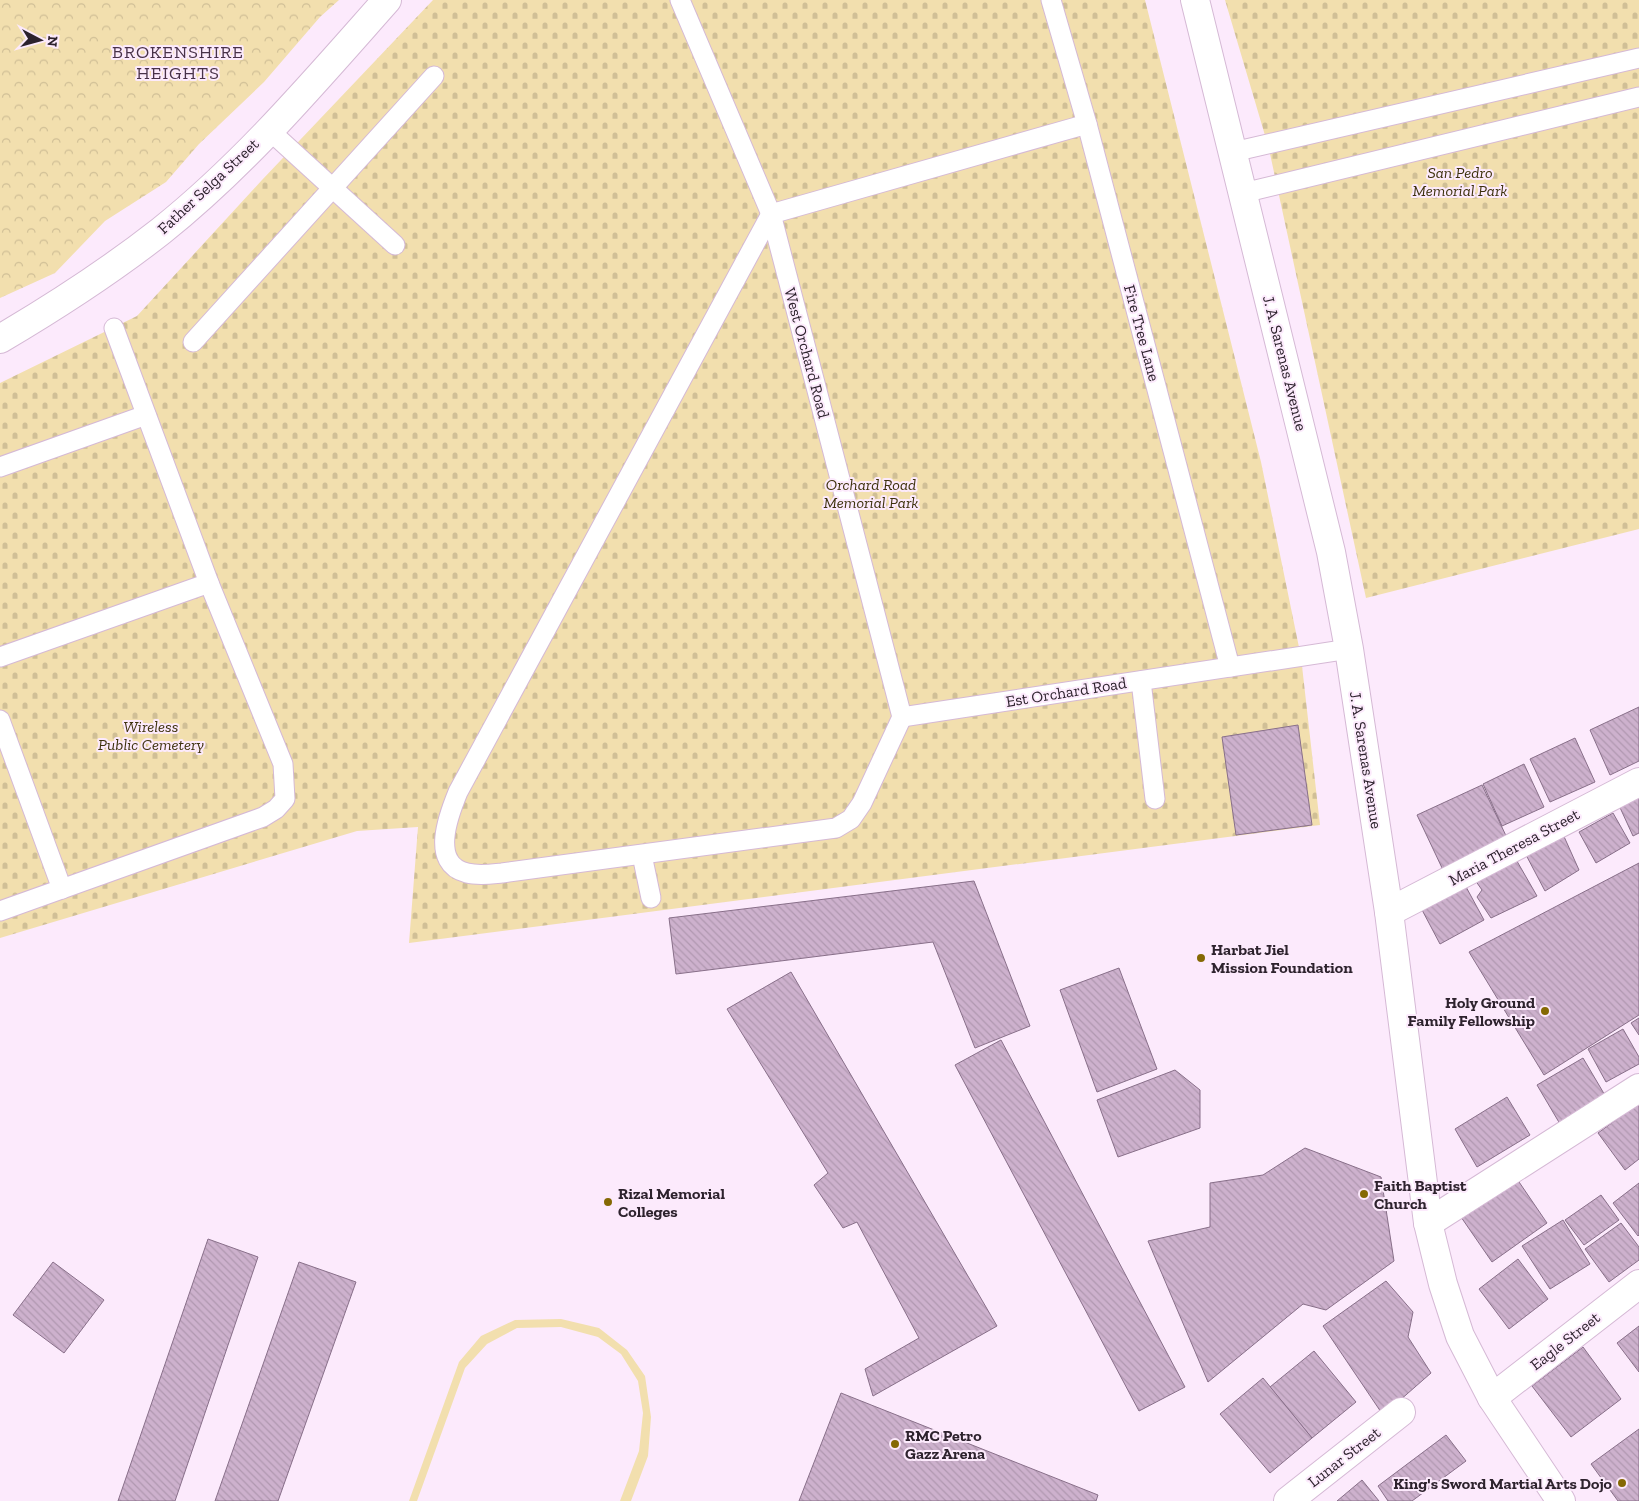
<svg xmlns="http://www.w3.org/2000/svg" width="1639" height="1501" font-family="'Zilla Slab',serif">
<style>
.forest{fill:url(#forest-crowns)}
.cemetery{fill:url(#cemetery-stones)}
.park{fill:#f2dfae}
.building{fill:url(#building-back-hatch);stroke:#886f89}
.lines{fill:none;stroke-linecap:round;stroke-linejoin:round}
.lane-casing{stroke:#d5b9d5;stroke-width:21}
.street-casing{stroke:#d5b9d5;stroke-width:30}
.secondary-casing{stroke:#d5b9d5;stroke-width:30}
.lane{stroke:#fff;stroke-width:19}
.street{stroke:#fff;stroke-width:28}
.secondary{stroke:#fff;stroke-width:28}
.poi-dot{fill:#856904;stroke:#fceafc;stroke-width:2}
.labels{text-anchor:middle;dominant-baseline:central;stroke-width:4;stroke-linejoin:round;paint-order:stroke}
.park-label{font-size:16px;font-style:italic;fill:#3d310c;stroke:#fceafc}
.street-label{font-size:16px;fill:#2d222d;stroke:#fceafc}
.poi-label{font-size:16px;font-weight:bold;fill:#2d222d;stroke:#fceafc;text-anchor:start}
.neighbourhood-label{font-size:18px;letter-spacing:1px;fill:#483148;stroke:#fceafc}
</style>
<defs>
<pattern id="forest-crowns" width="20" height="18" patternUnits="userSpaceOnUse" patternTransform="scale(1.25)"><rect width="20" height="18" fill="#f2dfae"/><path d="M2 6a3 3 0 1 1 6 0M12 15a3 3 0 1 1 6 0" fill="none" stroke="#d0bf96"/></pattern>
<pattern id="cemetery-stones" width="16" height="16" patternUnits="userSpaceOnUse" patternTransform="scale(1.25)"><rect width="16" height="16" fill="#f2dfae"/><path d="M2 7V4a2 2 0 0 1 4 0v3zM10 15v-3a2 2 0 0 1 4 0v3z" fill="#d0bf96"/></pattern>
<pattern id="building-back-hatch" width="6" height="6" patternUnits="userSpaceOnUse" patternTransform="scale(1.25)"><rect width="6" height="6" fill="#cdb1cd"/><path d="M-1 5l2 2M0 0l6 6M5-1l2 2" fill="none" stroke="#b098b0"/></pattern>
</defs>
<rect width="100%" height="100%" fill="#fceafc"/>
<!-- forest -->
<polygon class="forest" points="0,0 339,0 320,17 264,82 199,144 166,182 105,221 55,273 0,298"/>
<!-- cemetery -->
<g class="cemetery">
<polygon points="433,0 1145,0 1261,462 1301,657 1320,825 409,943 418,827 357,831 0,938 0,383 137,316 262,180"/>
<polygon points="1225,0 1639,0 1639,529 1366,598 1269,149"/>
</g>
<!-- park -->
<polygon class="park" points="561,1319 599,1328 627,1350 645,1376 651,1417 648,1456 631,1501 620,1501 639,1451 643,1413 638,1381 621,1354 598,1337 561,1327 517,1328 487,1344 465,1368 417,1501 409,1501 459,1362 481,1336 515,1320"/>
<!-- building -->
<g class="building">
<polygon points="1639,707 1639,761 1610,775 1590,730"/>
<polygon points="1298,725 1312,825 1236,835 1222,737"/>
<polygon points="1575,738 1595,782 1550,802 1530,759"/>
<polygon points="1524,764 1544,807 1502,826 1483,784"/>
<polygon points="1482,785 1508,840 1443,870 1417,815"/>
<polygon points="1639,791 1639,833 1633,836 1617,801"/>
<polygon points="1613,813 1630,843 1596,863 1579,832"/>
<polygon points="1562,832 1579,870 1545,891 1525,853"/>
<polygon points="1514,856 1537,896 1491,918 1477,897 1482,890 1475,880"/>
<polygon points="1639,863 1639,1015 1544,1075 1469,952"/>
<polygon points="974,881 1030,1026 975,1048 933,942 676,974 669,918"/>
<polygon points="1465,885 1484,920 1440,944 1421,908"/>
<polygon points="1119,968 1157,1069 1097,1092 1060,990"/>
<polygon points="791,972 997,1326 873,1396 865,1369 919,1338 857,1222 843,1228 814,1185 828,1173 727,1009"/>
<polygon points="1639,1018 1639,1035 1631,1023"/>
<polygon points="1623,1029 1639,1057 1639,1064 1606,1082 1588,1049"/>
<polygon points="1001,1040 1185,1387 1139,1411 955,1065"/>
<polygon points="1583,1058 1606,1097 1560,1124 1537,1085"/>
<polygon points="1175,1070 1200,1090 1200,1128 1118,1157 1097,1100"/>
<polygon points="1507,1097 1530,1135 1477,1167 1455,1129"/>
<polygon points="1639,1103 1639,1159 1625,1170 1598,1133"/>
<polygon points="1305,1148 1381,1177 1394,1261 1326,1310 1303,1304 1208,1382 1148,1241 1210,1227 1210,1183 1263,1175"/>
<polygon points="1517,1179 1547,1223 1492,1262 1461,1217"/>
<polygon points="1639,1183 1639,1235 1638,1236 1613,1203"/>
<polygon points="1601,1195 1619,1220 1584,1245 1565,1220"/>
<polygon points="1563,1220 1590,1264 1550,1289 1522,1246"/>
<polygon points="1621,1223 1639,1247 1639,1260 1609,1282 1585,1249"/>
<polygon points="208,1239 258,1257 175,1501 118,1501"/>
<polygon points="1518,1259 1548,1299 1509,1329 1479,1289"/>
<polygon points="53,1262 104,1300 64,1353 13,1315"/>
<polygon points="299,1262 356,1282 278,1501 215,1501"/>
<polygon points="1386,1281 1413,1312 1408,1337 1431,1373 1383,1415 1323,1326"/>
<polygon points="1639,1326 1639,1372 1617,1343"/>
<polygon points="1583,1347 1621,1399 1571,1437 1532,1386"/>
<polygon points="1314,1351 1356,1402 1312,1438 1270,1387"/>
<polygon points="1263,1378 1312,1438 1270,1473 1220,1414"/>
<polygon points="841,1393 1098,1495 1096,1501 799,1501"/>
<polygon points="1639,1429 1639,1501 1618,1501 1591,1464"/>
<polygon points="1446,1435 1466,1461 1412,1501 1388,1501 1378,1486"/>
<polygon points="1362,1480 1379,1501 1337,1501"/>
</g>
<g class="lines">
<defs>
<g id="lane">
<polyline points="680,0 771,214 902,717"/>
<polyline points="1051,0 1087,124 1230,667"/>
<polyline points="269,130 395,245"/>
<polyline points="1233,152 1639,58"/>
<polyline points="1243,193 1639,97"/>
<polyline points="193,342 434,76"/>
<polyline points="0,467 146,415"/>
<polyline points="0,657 209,583"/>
<polyline points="1141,681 1155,799"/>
<path d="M902,717L862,803L851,819L836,828L502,873C491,874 479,876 467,873C429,864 449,814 458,792L771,214L1087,124"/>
<polyline points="902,717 1349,649"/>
<polyline points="0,720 62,889"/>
<polyline points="642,855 651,898"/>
<polyline points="0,911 263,817 276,809 285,799 283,764 209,583 114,328"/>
</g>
<g id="street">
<polyline points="1389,912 1639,782"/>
<polyline points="1428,1223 1639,1088"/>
<polyline points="1492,1398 1639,1284"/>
<polyline points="1288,1501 1401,1412"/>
</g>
<g id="secondary">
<polyline points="1195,0 1331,552 1349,649 1389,912 1428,1223 1443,1284 1460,1336 1492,1398 1561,1501"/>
<path d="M0,339C56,306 110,271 161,231C245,164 316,80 387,0"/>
</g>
</defs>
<!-- lane casing -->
<use href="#lane" class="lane-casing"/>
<!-- street casing -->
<use href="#street" class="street-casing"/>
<!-- secondary casing -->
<use href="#secondary" class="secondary-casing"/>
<!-- lane -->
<use href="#lane" class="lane"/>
<!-- street -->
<use href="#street" class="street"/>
<!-- secondary -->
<use href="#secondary" class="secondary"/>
</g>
<!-- markers -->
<g class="poi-dot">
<circle cx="1201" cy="958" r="5"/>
<circle cx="1545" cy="1011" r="5"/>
<circle cx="1364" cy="1194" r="5"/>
<circle cx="608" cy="1202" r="5"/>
<circle cx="895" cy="1444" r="5"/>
<circle cx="1622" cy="1483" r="5"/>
</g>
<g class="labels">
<!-- park labels -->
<g class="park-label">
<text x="1460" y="172">San Pedro<tspan x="1460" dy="18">Memorial Park</tspan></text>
<text x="871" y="484">Orchard Road<tspan x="871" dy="18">Memorial Park</tspan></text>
<text x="151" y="726">Wireless<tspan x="151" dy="18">Public Cemetery</tspan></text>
</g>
<!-- street labels -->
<g class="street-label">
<text transform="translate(208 186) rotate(-43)">Father Selga Street</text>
<text transform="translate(1142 333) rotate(75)">Fire Tree Lane</text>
<text transform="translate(807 353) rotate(75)">West Orchard Road</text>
<text transform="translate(1285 363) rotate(76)">J. A. Sarenas Avenue</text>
<text transform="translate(1066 692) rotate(-9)">Est Orchard Road</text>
<text transform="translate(1366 760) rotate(81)">J. A. Sarenas Avenue</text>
<text transform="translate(1514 847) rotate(-28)">Maria Theresa Street</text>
<text transform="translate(1565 1341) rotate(-38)">Eagle Street</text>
<text transform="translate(1344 1457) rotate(-38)">Lunar Street</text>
</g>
<!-- poi labels -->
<g class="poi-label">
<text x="1211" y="949">Harbat Jiel<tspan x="1211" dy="18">Mission Foundation</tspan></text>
<text x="1535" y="1002" text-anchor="end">Holy Ground<tspan x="1535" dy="18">Family Fellowship</tspan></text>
<text x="1374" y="1185">Faith Baptist<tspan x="1374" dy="18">Church</tspan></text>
<text x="618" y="1193">Rizal Memorial<tspan x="618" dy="18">Colleges</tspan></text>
<text x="905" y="1435">RMC Petro<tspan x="905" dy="18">Gazz Arena</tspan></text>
<text x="1612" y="1483" text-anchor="end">King's Sword Martial Arts Dojo</text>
</g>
<!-- neighbourhood labels -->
<g class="neighbourhood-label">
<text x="178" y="52">BROKENSHIRE<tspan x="178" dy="21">HEIGHTS</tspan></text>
</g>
</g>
<!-- north arrow -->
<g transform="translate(40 40) rotate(96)" stroke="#fceafc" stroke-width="4" paint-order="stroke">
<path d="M0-4L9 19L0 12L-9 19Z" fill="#2d222d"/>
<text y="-8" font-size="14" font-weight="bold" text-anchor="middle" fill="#2d222d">N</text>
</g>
</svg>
